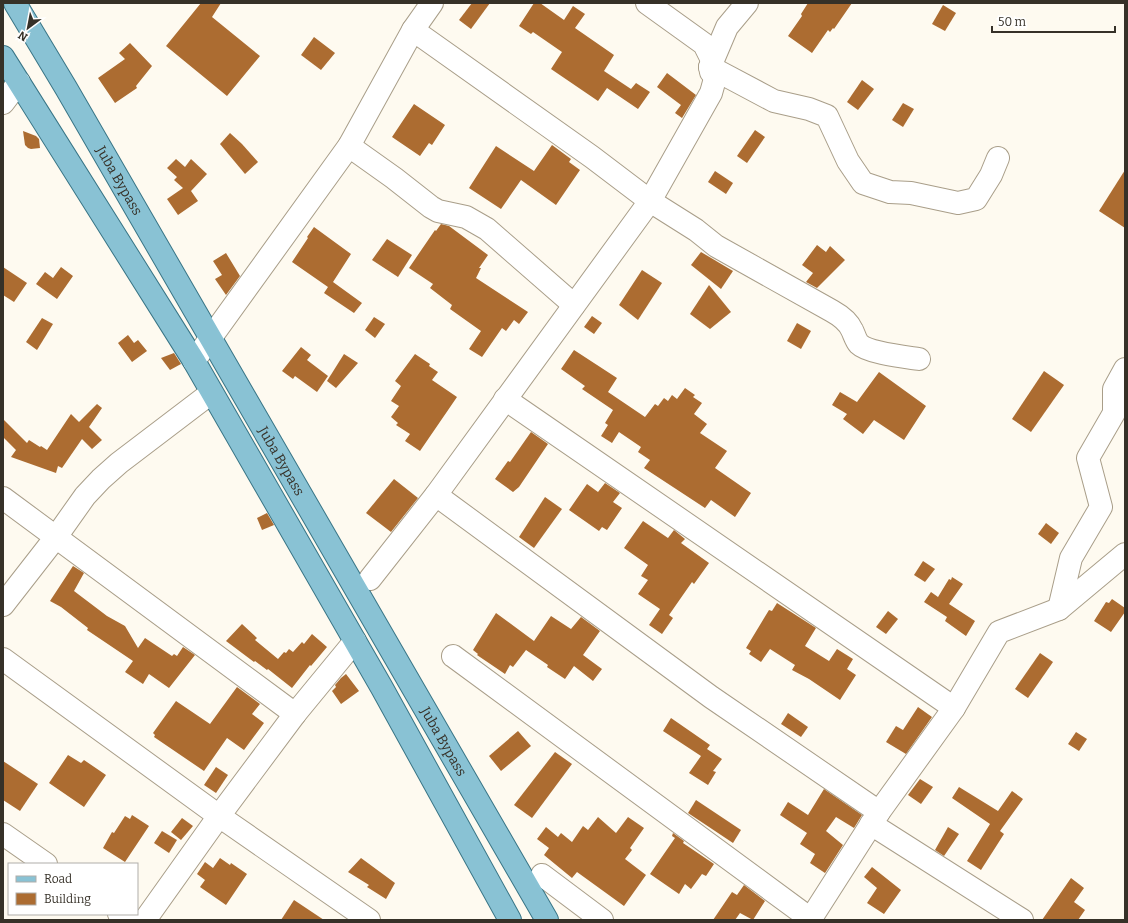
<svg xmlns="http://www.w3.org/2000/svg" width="1128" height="923" font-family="Bitter,serif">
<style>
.building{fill:#ac6c31}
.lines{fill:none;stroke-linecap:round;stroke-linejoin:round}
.minor-casing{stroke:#a99e89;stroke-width:24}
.major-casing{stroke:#397586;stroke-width:24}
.minor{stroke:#fff;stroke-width:22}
.major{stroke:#89c2d4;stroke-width:22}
.labels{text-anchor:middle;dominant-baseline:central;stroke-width:3.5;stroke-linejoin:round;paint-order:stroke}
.street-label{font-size:14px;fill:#363128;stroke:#fff}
</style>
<rect width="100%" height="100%" fill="#fefaf0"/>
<!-- building -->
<g class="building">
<polygon points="201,3 221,3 212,17 260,56 227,96 166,46"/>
<polygon points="472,3 490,3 471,29 459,20"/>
<polygon points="534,3 540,3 564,20 573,6 585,14 575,28 614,55 604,71 631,89 636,83 650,92 638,109 607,88 598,101 551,69 562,52 533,32 531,34 519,26"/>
<polygon points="808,3 852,3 834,29 833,28 830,32 828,30 812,53 788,36 802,16 801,14"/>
<polygon points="943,5 956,13 945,31 932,24"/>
<polygon points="314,37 335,53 321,70 301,55"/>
<polygon points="130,43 152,66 136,86 137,88 115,103 98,78 125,59 119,53"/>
<polygon points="667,73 696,95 682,118 675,113 681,105 657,87"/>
<polygon points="862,80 874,89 858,110 847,102"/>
<polygon points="903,103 914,109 903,127 892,120"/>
<polygon points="414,104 445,125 432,145 429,143 420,156 392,137"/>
<polygon points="755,130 765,137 747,163 737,156"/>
<polygon points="23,131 36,136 39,139 40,148 31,149 28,148 25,145"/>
<polygon points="230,133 242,144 258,162 245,174 220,144"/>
<polygon points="552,145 571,159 569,162 580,170 556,205 521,180 501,209 469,188 496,146 534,171"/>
<polygon points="176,159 185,167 191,159 207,174 191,191 198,201 178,215 167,199 183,188 174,180 177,177 167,168"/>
<polygon points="1125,170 1125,228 1099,211"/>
<polygon points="715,171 733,183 726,194 708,182"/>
<polygon points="441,224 449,226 488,255 479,268 481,268 476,278 528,312 519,324 514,320 506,331 502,328 482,357 469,349 481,331 450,309 452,305 430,288 433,284 409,268 435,230 436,231"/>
<polygon points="314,227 351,254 333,282 362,303 354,313 324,293 328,287 292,262 308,238 307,237"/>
<polygon points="387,239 412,255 398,277 372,260"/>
<polygon points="817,245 826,252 830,246 845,260 817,288 806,282 813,273 802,265"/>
<polygon points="701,252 733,271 721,289 691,265"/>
<polygon points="226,253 240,276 226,295 215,279 222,275 213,261"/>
<polygon points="3,267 27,283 14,302 3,295"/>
<polygon points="61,267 73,276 57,299 36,284 45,272 53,278"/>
<polygon points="642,270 662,283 638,320 619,305"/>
<polygon points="709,285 731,312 710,329 690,314"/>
<polygon points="592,316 602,323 594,334 584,327"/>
<polygon points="374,317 385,324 375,338 365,330"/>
<polygon points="42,318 53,324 37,350 26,342"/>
<polygon points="797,323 811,331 801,349 787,341"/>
<polygon points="128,335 134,343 138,340 147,351 132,362 118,343"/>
<polygon points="301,347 311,355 307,360 328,376 317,392 295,376 293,379 282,371"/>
<polygon points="574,350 617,378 608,392 645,417 655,404 658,406 664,398 668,401 672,395 677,399 685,388 695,395 693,397 702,403 694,414 707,424 700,433 727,451 715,468 751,493 735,517 711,500 705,508 644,468 650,460 638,452 641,447 619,432 612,443 601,436 608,425 605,423 613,410 582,389 585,386 561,369"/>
<polygon points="174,353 181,364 170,370 161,358"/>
<polygon points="344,354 358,363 336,388 327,381"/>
<polygon points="415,354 430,364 429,366 438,372 432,380 457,397 420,451 405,441 410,434 396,425 398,423 391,417 399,406 391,401 401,386 395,381"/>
<polygon points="1044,371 1064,385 1031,432 1012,419"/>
<polygon points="879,372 926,406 904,440 874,420 863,434 843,419 847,414 832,405 840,392 857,402"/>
<polygon points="97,404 102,408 89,427 102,440 92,449 82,439 62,468 58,466 56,473 11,457 16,450 3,437 3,419 27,443 29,440 40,447 41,446 47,450 71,414 79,422"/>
<polygon points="531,432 548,444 519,487 513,492 495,479 508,461 510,462"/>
<polygon points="394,479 418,498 391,532 366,513"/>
<polygon points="605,483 620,493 613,502 622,508 607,530 602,527 599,531 569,510 587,484 598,492"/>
<polygon points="545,497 562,509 534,548 519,537"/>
<polygon points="267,513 274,525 262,530 257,518"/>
<polygon points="643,521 668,538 674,530 685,539 681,543 709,563 694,584 692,582 669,615 673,618 662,634 649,625 660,609 638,594 648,580 641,576 648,565 624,548"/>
<polygon points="1046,523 1059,533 1051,544 1038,534"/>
<polygon points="923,561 935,569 925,582 914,575"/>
<polygon points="73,566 84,573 74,591 107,616 125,626 138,648 145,638 172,656 174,654 177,656 183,647 195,655 169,688 149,674 143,684 125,672 133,661 87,630 88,628 61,607 50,601"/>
<polygon points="952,577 963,584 949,604 975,621 966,636 945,621 947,617 924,602 931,592 938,597 949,579 951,580"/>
<polygon points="1112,599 1125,608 1125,612 1111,632 1094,621 1106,602 1109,603"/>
<polygon points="777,603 816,628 805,646 829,661 837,649 853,659 847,669 856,675 840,700 809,679 792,670 795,665 770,649 761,662 749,654 751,651 746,648 769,610 772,611"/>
<polygon points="888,611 898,619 886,634 876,627"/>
<polygon points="496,613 534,641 551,616 571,629 581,617 600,631 583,655 602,669 593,681 574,666 565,679 547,667 548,665 526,650 513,667 510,665 505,674 477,655 478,654 473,650"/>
<polygon points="242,624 257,638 255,640 278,659 284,652 286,653 289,649 293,652 302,642 304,644 312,634 327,647 311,666 310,665 292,688 268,669 267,670 255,661 254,662 226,641"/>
<polygon points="1040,653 1053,662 1028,698 1015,689"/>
<polygon points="346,674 359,691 341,704 332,691 336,687 335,685 341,678"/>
<polygon points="237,687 260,704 252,714 264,723 244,750 227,738 204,771 154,737 155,735 153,733 176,701 210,724"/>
<polygon points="918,707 932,717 906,754 886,742 896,726 903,730"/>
<polygon points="788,713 808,727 801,737 781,724"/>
<polygon points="671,718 710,745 707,749 722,759 713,771 716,772 708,785 689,773 701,756 663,731"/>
<polygon points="518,731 531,746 501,771 489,756"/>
<polygon points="1076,732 1087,739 1079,751 1068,744"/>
<polygon points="555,752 572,764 532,818 514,805"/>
<polygon points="68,755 81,763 84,760 106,775 84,807 49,783"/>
<polygon points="3,761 38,784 20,811 3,800"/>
<polygon points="216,767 228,775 216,793 204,785"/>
<polygon points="920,779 933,787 921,804 908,795"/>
<polygon points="959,787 998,811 1012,791 1023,799 1000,831 1004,834 981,870 967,861 990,824 952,798"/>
<polygon points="824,789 862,815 854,828 836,817 826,831 843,845 825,873 810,863 815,854 800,844 807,833 780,815 788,802 808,815"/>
<polygon points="696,800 741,830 733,843 688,813"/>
<polygon points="132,815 149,826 125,862 103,848 112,832 114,833 125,816 130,819"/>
<polygon points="598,817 616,833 628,817 644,828 630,848 632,850 625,859 646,875 624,906 577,872 572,878 544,855 549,848 537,839 546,827 558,837 561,833 572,842 583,826 588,830"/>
<polygon points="182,818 193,826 181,840 171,832"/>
<polygon points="948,827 959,834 944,856 935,850"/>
<polygon points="162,831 177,840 169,853 154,843"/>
<polygon points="673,833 684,841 683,843 714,864 706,876 702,874 691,889 685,884 679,894 650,874 675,838 672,836"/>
<polygon points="220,858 230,865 231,863 247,874 226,905 200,887 205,880 197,874 205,862 213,868"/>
<polygon points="361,858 395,883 386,899 367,887 369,885 348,872"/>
<polygon points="872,867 901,890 884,914 867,903 877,888 864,877"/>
<polygon points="1071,878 1084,888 1074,902 1085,910 1078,920 1042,920"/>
<polygon points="744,885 765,901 753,920 740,913 735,920 713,920 732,892 737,895"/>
<polygon points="294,900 324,920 281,920"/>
</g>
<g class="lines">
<defs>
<g id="minor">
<path d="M413,30L592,157L650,201L696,230L716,246L832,311C841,316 848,321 852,330C854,334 856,341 859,344C868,353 906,357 919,359"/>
<polyline points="710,67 774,101 809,109 827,116 848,161 863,183 890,192 911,193 958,203 976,199 991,175 998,158"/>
<polyline points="711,72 710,67 727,27 747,3"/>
<polyline points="3,103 19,82"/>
<polyline points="349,146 394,178 431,207 438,211 466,217 487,229 574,305"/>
<polyline points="194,361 349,146 413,30 432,3"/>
<polyline points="505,399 954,708"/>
<polyline points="436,495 711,697 879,812"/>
<polyline points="3,498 295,714"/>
<polyline points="370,579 436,495 650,201 711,93 716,75 711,58 704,44 647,3"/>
<polyline points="3,605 56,537 85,496 101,479 119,463 211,393"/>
<polyline points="1059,609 1071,558 1101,507 1088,458 1114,413 1114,389 1125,369"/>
<path d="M453,656C573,744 693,832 812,920"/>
<polyline points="3,659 219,816 369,920"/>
<polyline points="871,824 1022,920"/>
<polyline points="3,834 46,864"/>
<polyline points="542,875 602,920"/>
<polyline points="119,914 128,920"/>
<polyline points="145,920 219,816 295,714 355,641"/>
<polyline points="810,920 879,812 954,708 999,632 1059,609 1125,554"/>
</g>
<g id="major">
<path id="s1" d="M15,3L66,88L547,920"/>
<polyline points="3,57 194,361 382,688 510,920"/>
</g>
</defs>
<!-- minor casing -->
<use href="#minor" class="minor-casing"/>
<!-- major casing -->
<use href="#major" class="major-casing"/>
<!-- minor -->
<use href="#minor" class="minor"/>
<!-- major -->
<use href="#major" class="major"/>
</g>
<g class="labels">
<!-- street labels -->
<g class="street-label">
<text stroke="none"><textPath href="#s1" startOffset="206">Juba Bypass</textPath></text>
<text stroke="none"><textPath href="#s1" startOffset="530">Juba Bypass</textPath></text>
<text stroke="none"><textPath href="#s1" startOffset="854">Juba Bypass</textPath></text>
</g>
</g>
<!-- border -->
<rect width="1128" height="923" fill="none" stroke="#363128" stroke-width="8"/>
<!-- legend -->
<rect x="8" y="863" width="130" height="52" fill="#ffffff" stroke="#afada9"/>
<rect x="16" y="876" width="20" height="6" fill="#89c2d4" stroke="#afada9"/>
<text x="44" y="883" font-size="12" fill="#363128">Road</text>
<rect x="16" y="893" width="20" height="12" fill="#ac6c31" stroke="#afada9"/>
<text x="44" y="903" font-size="12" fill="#363128">Building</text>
<!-- north arrow -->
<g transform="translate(28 28) rotate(212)" stroke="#ffffff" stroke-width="3" paint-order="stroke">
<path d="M0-3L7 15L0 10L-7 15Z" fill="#363128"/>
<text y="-6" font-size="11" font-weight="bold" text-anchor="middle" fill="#363128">N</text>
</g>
<!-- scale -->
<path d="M992 26v6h123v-6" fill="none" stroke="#363128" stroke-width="2"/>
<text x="998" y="26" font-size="12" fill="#363128" stroke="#ffffff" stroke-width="3" paint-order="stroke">50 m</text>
</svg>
